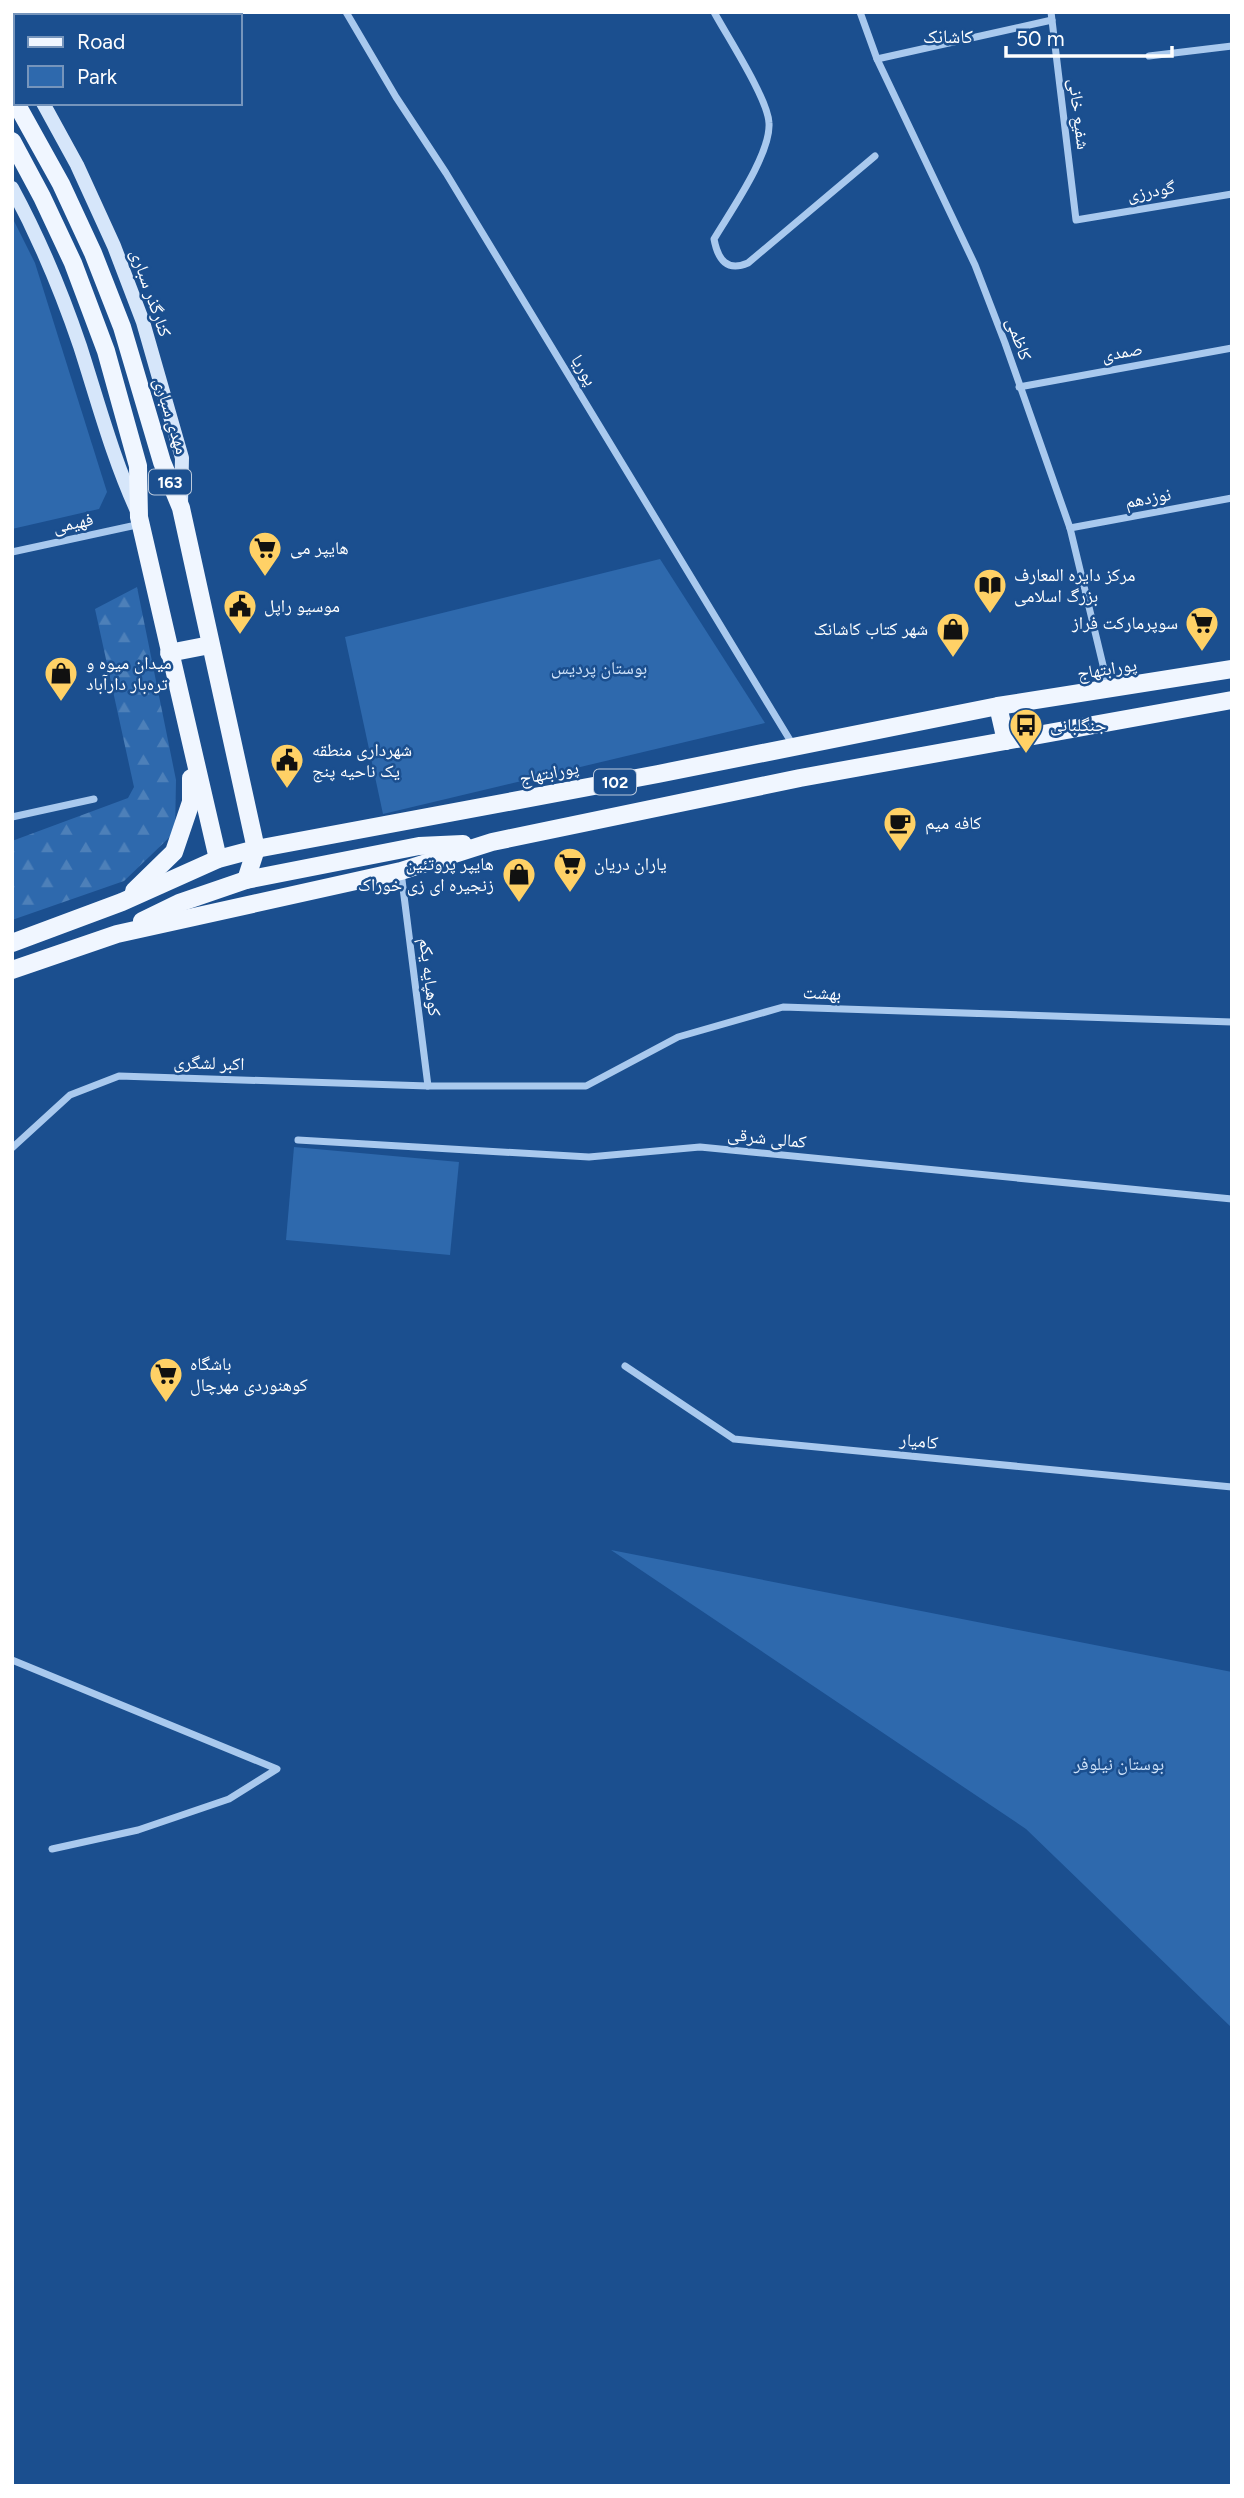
<svg xmlns="http://www.w3.org/2000/svg" width="1244" height="2498" font-family="Figtree,'Noto Naskh Arabic',sans-serif">
<style>
.green{fill:#2e69ad}
.forest{fill:url(#forest-firs)}
.lines{fill:none;stroke-linecap:round;stroke-linejoin:round}
.street{stroke:#a9c9ee;stroke-width:7}
.secondary{stroke:#d6e6fa;stroke-width:14}
.primary{stroke:#f0f6ff;stroke-width:18}
.labels{text-anchor:middle;dominant-baseline:central;stroke-width:5;stroke-linejoin:round;paint-order:stroke}
.shield{fill:#1b4f8f;stroke:#bbcadd;stroke-width:2}
.shield-label{font-size:16px;font-weight:bold;fill:#fff}
.street-label{font-size:18px;fill:#fff;stroke:#1b4f8f}
.poi-label{font-size:18px;fill:#fff;stroke:#1b4f8f;text-anchor:start}
.park-label{font-size:18px;fill:#cfe3fa;stroke:#1b4f8f}
.neighbourhood-label{font-size:19px;fill:#fff;stroke:#1b4f8f}
</style>
<defs>
<pattern id="forest-firs" width="22" height="20" patternUnits="userSpaceOnUse" patternTransform="scale(1.75)"><rect width="22" height="20" fill="#2e69ad"/><path d="M5 1l3.5 6h-7zM16 11l3.5 6h-7z" fill="#4d80b9"/></pattern>
</defs>
<rect width="100%" height="100%" fill="#1b4f8f"/>
<!-- green -->
<g class="green">
<polygon points="12,217 35,263 107,492 99,509 12,529"/>
<polygon points="660,559 765,723 383,814 345,637"/>
<polygon points="294,1147 459,1162 450,1255 286,1240"/>
<polygon points="611,1550 1232,1672 1232,2028 1026,1829"/>
</g>
<!-- forest -->
<polygon class="forest" points="137,587 176,780 175,832 124,881 12,920 12,841 128,798 134,787 95,609"/>
<g class="lines">
<!-- street -->
<g class="street">
<polyline points="346,12 396,97 446,173 793,745"/>
<path d="M714,12C727,36 768,99 769,123C771,154 730,212 714,239C718,260 727,272 748,263L875,156"/>
<polyline points="860,12 877,59 975,265 1005,343 1070,528 1109,690"/>
<polyline points="1051,12 1076,220 1232,194"/>
<polyline points="1149,56 1232,46"/>
<polyline points="877,59 1052,20"/>
<polyline points="1019,387 1232,348"/>
<polyline points="1070,528 1232,498"/>
<polyline points="12,552 141,524"/>
<polyline points="12,817 94,799"/>
<polyline points="401,872 428,1086"/>
<polyline points="298,1140 589,1157 700,1147 1232,1199"/>
<polyline points="12,1148 70,1095 119,1076 428,1086 586,1086 678,1037 783,1007 1232,1022"/>
<polyline points="625,1366 734,1439 1232,1487"/>
<polyline points="12,1660 277,1769 229,1799 138,1830 52,1849"/>
</g>
<!-- secondary -->
<g class="secondary">
<polyline points="12,47 16,53"/>
<polyline points="43,103 77,165 114,246 143,322 182,458 181,503"/>
<path d="M12,188C39,238 62,293 80,346C98,402 113,459 138,513"/>
</g>
<!-- primary -->
<g class="primary">
<polyline points="16,103 61,184 93,253 122,327 162,462 181,508 256,849 246,880"/>
<polyline points="12,141 42,197 73,263 106,351 138,466 139,517 218,859"/>
<polyline points="169,653 210,645"/>
<polyline points="998,706 1006,741"/>
<polyline points="134,891 174,852 191,802 191,778"/>
<polyline points="142,921 179,903 246,880 419,846 463,844"/>
<polyline points="12,943 122,902 218,859 256,849 658,774 998,706 1232,669"/>
<polyline points="12,970 117,934 401,871 492,842 800,778 1232,700"/>
</g>
</g>
<!-- icons -->
<defs>
<symbol id="supermarket-pin" viewBox="-11 -11 22 30"><path d="M0 17L-7.5 6A9.5 9.5 0 1 1 7.5 6Z" fill="#ffd166" stroke="#1b4f8f"/><path d="M-6-5.5h2.5l.6 2H6L4.5 2H-2.5L-4.4-4H-6ZM-1.5 3.2a1.3 1.3 0 1 0 .1 0ZM3 3.2a1.3 1.3 0 1 0 .1 0Z" fill="#111"/></symbol>
<symbol id="library-pin" viewBox="-11 -11 22 30"><path d="M0 17L-7.5 6A9.5 9.5 0 1 1 7.5 6Z" fill="#ffd166" stroke="#1b4f8f"/><path d="M-6-4Q-3-5.5-.7-3.5V5Q-3 3-6 4ZM6-4Q3-5.5 .7-3.5V5Q3 3 6 4Z" fill="#111"/></symbol>
<symbol id="civic-pin" viewBox="-11 -11 22 30"><path d="M0 17L-7.5 6A9.5 9.5 0 1 1 7.5 6Z" fill="#ffd166" stroke="#1b4f8f"/><path d="M-.6-6.5H3V-4.5H.6V-3L4-1V1h2V6H-6V1h2V-1L-.6-3ZM-1.2 2.5V6h2.4V2.5Z" fill="#111"/></symbol>
<symbol id="shop-pin" viewBox="-11 -11 22 30"><path d="M0 17L-7.5 6A9.5 9.5 0 1 1 7.5 6Z" fill="#ffd166" stroke="#1b4f8f"/><path d="M-5-2.5h2.3a2.7 3.5 0 0 1 5.4 0H5L5.5 6h-11ZM-1.5-2.5h3a1.5 2.3 0 0 0-3 0Z" fill="#111"/></symbol>
<symbol id="bus-pin" viewBox="-11 -11 22 30"><path d="M0 17L-7.5 6A9.5 9.5 0 1 1 7.5 6Z" fill="#ffd166" stroke="#1b4f8f"/><path d="M-5-6H5V4H4V6H2V4H-2V6H-4V4H-5ZM-3.5-4V0h7V-4ZM-3.5 1.2v1.5H-2V1.2ZM2 1.2v1.5H3.5V1.2Z" fill="#111"/></symbol>
<symbol id="cafe-pin" viewBox="-11 -11 22 30"><path d="M0 17L-7.5 6A9.5 9.5 0 1 1 7.5 6Z" fill="#ffd166" stroke="#1b4f8f"/><path d="M-5.5-4.5H6V0H3Q3 3.5 0 3.5H-2.5Q-5.5 3.5-5.5 0ZM3-3.2v2h1.7v-2ZM-6 4.5H4V6H-6Z" fill="#111"/></symbol>
</defs>
<g fill-rule="evenodd">
<use href="#supermarket-pin" x="246" y="529" width="38" height="52"/>
<use href="#library-pin" x="971" y="566" width="38" height="52"/>
<use href="#civic-pin" x="221" y="587" width="38" height="52"/>
<use href="#supermarket-pin" x="1183" y="604" width="38" height="52"/>
<use href="#shop-pin" x="934" y="610" width="38" height="52"/>
<use href="#shop-pin" x="42" y="654" width="38" height="52"/>
<use href="#bus-pin" x="1007" y="706" width="38" height="52"/>
<use href="#civic-pin" x="268" y="741" width="38" height="52"/>
<use href="#cafe-pin" x="881" y="804" width="38" height="52"/>
<use href="#supermarket-pin" x="551" y="845" width="38" height="52"/>
<use href="#shop-pin" x="500" y="855" width="38" height="52"/>
<use href="#supermarket-pin" x="147" y="1355" width="38" height="52"/>
</g>
<g class="labels">
<!-- shield labels -->
<g class="shield">
<rect x="149" y="469.5" width="42" height="25" rx="5"/>
<rect x="594" y="769.5" width="42" height="25" rx="5"/>
</g>
<g class="shield-label">
<text x="170" y="482">163</text>
<text x="615" y="782">102</text>
</g>
<!-- street labels -->
<g class="street-label">
<text transform="translate(1079 114) rotate(83)">شفیع خانی</text>
<text transform="translate(1151 191) rotate(-10)">گودرزی</text>
<text transform="translate(151 293) rotate(71)">کنارگذر سباری</text>
<text transform="translate(1019 339) rotate(71)">کاظمی</text>
<text transform="translate(1122 352) rotate(-10)">صمدی</text>
<text transform="translate(584 370) rotate(59)">پوریا</text>
<text transform="translate(171 416) rotate(73)">مهدی سباری</text>
<text transform="translate(1148 498) rotate(-11)">نوزدهم</text>
<text transform="translate(73 523) rotate(-12)">فهیمی</text>
<text transform="translate(1107 669) rotate(-9)">پورابتهاج</text>
<text transform="translate(549 773) rotate(-11)">پورابتهاج</text>
<text transform="translate(430 977) rotate(83)">کوهپایه یکم</text>
<text transform="translate(822 993) rotate(2)">بهشت</text>
<text transform="translate(209 1063) rotate(2)">اکبر لشگری</text>
<text transform="translate(767 1138) rotate(6)">کمالی شرقی</text>
<text transform="translate(919 1441) rotate(6)">کامیار</text>
</g>
<!-- poi labels -->
<g class="poi-label">
<text x="290" y="548">هایپر می</text>
<text x="1014" y="575">مرکز دایره المعارف<tspan x="1014" dy="21">بزرگ اسلامی</tspan></text>
<text x="264" y="606">موسیو راپل</text>
<text x="1178" y="623" text-anchor="end">سوپرمارکت فراز</text>
<text x="928" y="629" text-anchor="end">شهر کتاب کاشانک</text>
<text x="86" y="663">میدان میوه و<tspan x="86" dy="21">تره‌بار دارآباد</tspan></text>
<text x="1050" y="725">جنگلبانی</text>
<text x="312" y="750">شهرداری منطقه<tspan x="312" dy="21">یک ناحیه پنج</tspan></text>
<text x="925" y="823">کافه میم</text>
<text x="494" y="864" text-anchor="end">هایپر پروتئین<tspan x="494" dy="21">زنجیره ای زی خوراک</tspan></text>
<text x="594" y="864">یاران دریان</text>
<text x="190" y="1364">باشگاه<tspan x="190" dy="21">کوهنوردی مهرچال</tspan></text>
</g>
<!-- park labels -->
<g class="park-label">
<text x="599" y="668">بوستان پردیس</text>
<text x="1119" y="1764">بوستان نیلوفر</text>
</g>
<!-- neighbourhood labels -->
<g class="neighbourhood-label">
<text x="948" y="36">کاشانک</text>
</g>
</g>
<!-- border -->
<rect width="1244" height="2498" fill="none" stroke="#ffffff" stroke-width="28"/>
<!-- legend -->
<rect x="14" y="14" width="228" height="91" fill="#1b4f8f" stroke="#7695bc" stroke-width="2"/>
<rect x="28" y="37" width="35" height="10" fill="#f0f6ff" stroke="#7695bc" stroke-width="2"/>
<text x="77" y="49" font-size="21" fill="#ffffff">Road</text>
<rect x="28" y="66" width="35" height="21" fill="#2e69ad" stroke="#7695bc" stroke-width="2"/>
<text x="77" y="84" font-size="21" fill="#ffffff">Park</text>
<!-- scale -->
<path d="M1006 46v10h166v-10" fill="none" stroke="#ffffff" stroke-width="3.5"/>
<text x="1016" y="46" font-size="21" fill="#ffffff" stroke="#1b4f8f" stroke-width="5" paint-order="stroke">50 m</text>
</svg>
